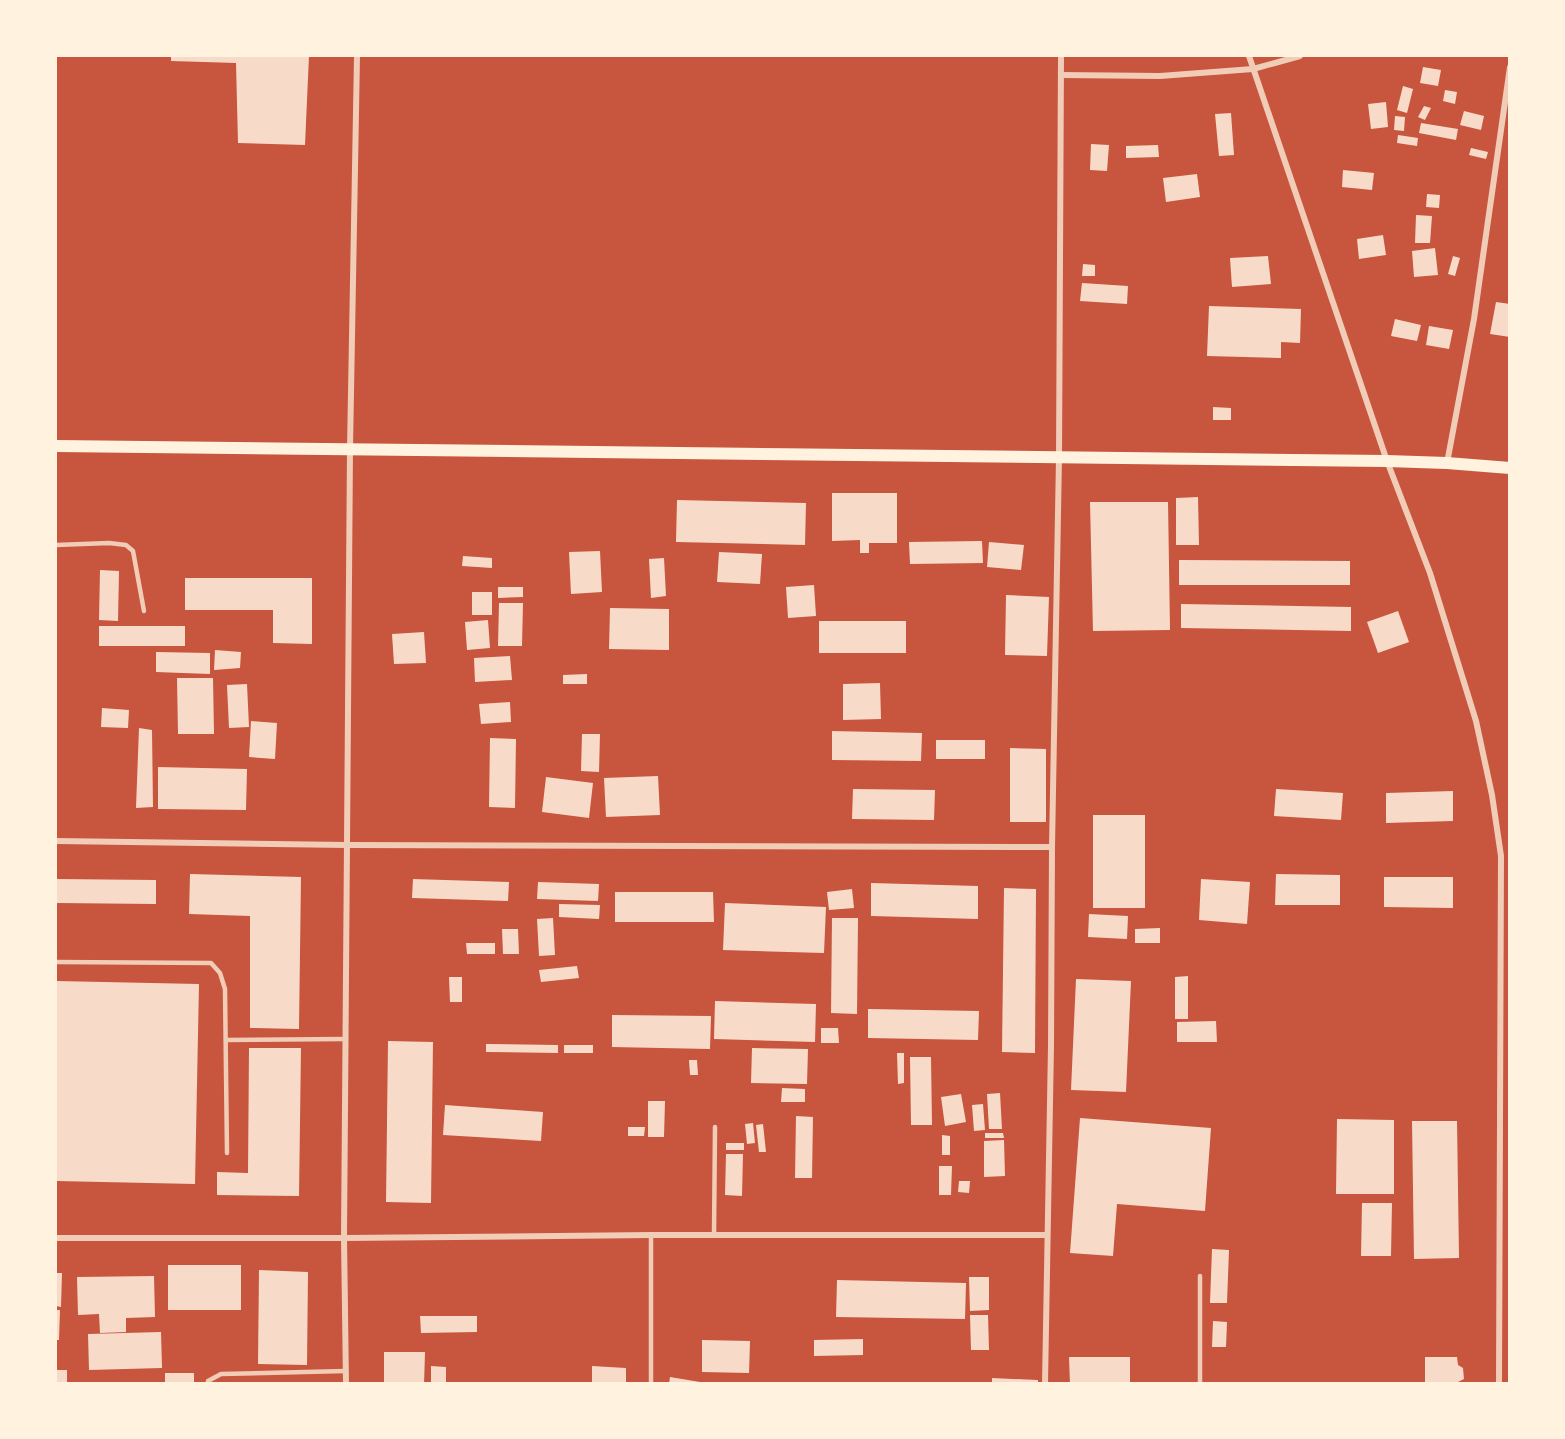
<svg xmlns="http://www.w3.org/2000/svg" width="1565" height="1439" font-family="'Open Sans',sans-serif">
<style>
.building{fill:#f7dbc8}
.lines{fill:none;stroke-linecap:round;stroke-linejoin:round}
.service{stroke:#f1ccb7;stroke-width:4.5}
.minor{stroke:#f1ccb7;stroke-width:6}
.secondary{stroke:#fff3e0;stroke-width:12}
</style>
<rect width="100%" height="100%" fill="#c8553d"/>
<!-- building -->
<g class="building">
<polygon points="171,56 309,56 305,145 238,143 236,63 171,61"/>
<polygon points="1423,67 1441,70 1438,86 1420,83"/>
<polygon points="1403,86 1413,89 1407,113 1397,110"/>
<polygon points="1445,90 1457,92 1455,104 1443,101"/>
<polygon points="1386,102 1388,127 1371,129 1368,104"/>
<polygon points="1424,106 1431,108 1425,120 1418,117"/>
<polygon points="1464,111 1484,116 1481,130 1460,125"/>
<polygon points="1231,113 1234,155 1219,156 1215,114"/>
<polygon points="1395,116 1405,117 1404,131 1394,130"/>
<polygon points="1421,123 1458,129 1456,140 1419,133"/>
<polygon points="1398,135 1418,138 1417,146 1397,143"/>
<polygon points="1091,144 1109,145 1107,171 1090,170"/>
<polygon points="1158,145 1159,157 1126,158 1126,146"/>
<polygon points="1471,148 1488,152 1486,159 1469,155"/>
<polygon points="1343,170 1374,173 1372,190 1342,187"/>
<polygon points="1197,174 1200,197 1166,202 1163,178"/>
<polygon points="1427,194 1440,195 1439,208 1426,207"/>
<polygon points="1416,215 1432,216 1430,243 1415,243"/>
<polygon points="1383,235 1386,255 1359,259 1357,239"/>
<polygon points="1435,248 1438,275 1414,277 1412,251"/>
<polygon points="1268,256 1271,284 1232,287 1230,258"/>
<polygon points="1453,256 1460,258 1455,276 1448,274"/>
<polygon points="1083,264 1095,265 1095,276 1082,276"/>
<polygon points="1082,283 1128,286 1127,304 1080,301"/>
<polygon points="1496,302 1510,304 1510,337 1490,334"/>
<polygon points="1209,306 1301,309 1300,343 1281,342 1281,358 1207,356"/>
<polygon points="1395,319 1421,325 1417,341 1391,336"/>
<polygon points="1429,326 1453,330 1449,349 1426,345"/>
<polygon points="1213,407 1231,408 1231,420 1213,420"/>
<polygon points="832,493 897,493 897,543 869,543 869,553 860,553 860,540 832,541"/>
<polygon points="1198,497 1199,545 1176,545 1176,498"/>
<polygon points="677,500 806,503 805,545 676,542"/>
<polygon points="1090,502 1168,502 1170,630 1093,631"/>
<polygon points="982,541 983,563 910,564 909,542"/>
<polygon points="989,542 1024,545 1021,570 987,567"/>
<polygon points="600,551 602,592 571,594 569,552"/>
<polygon points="719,552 762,554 760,584 717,582"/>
<polygon points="463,556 492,558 492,568 462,566"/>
<polygon points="664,558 666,596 651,598 649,559"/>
<polygon points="1179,560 1350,561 1350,585 1179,585"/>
<polygon points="100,570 119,571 118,621 99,620"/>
<polygon points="185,578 312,578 312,644 273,643 273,610 185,610"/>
<polygon points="814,585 816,616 788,618 786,587"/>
<polygon points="498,587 523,587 523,597 498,598"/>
<rect x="472" y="592" width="20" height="23"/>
<polygon points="1006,595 1049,597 1047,656 1005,655"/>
<polygon points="499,603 523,603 522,646 498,646"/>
<polygon points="1181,604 1351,607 1351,631 1181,628"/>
<polygon points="610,608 669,609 669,650 609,649"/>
<polygon points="1398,611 1409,642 1378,653 1367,622"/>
<polygon points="488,620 490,648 467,650 465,622"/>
<rect x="819" y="621" width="87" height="32"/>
<rect x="99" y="626" width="86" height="20"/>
<polygon points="424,632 426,663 394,664 392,634"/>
<polygon points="215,650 241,652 240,668 214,670"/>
<polygon points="156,652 210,653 210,674 156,672"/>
<polygon points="510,656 512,680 475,682 474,658"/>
<polygon points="587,674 587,684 563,684 563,675"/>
<polygon points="177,678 213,678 214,734 178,734"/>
<polygon points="880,683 881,719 843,720 843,684"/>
<polygon points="247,684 249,727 229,728 227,685"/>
<polygon points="510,702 511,722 481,724 479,704"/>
<polygon points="102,708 129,710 128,728 101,727"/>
<polygon points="251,721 277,723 275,759 249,757"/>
<polygon points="139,728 152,730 153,807 136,808"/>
<polygon points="832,731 922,733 921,761 832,760"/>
<polygon points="582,734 600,734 599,772 581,771"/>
<polygon points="490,738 516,739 515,808 489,807"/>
<rect x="936" y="740" width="49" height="19"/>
<polygon points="1010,748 1046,749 1046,822 1010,822"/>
<polygon points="158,767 247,769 246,810 158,809"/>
<polygon points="658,776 660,815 606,817 604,778"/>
<polygon points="546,777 593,783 589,818 542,812"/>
<polygon points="853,789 935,790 934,820 852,819"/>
<polygon points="1276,789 1343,793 1341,820 1274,816"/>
<polygon points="1453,791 1453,821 1386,823 1386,793"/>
<rect x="1093" y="815" width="52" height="93"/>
<polygon points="190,874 301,877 299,1029 250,1028 250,916 189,914"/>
<polygon points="1276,874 1340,875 1340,905 1275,905"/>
<polygon points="1384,877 1453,877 1453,908 1384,907"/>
<polygon points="56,879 156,880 156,904 56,903"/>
<polygon points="413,879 509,882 508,901 412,898"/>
<polygon points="1201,879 1250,882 1247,924 1199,920"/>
<polygon points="538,882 599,884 598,901 537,899"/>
<polygon points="871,883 978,886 978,919 871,916"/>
<polygon points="1004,888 1036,889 1035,1053 1002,1052"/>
<polygon points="852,889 854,908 829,910 827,892"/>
<polygon points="615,892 713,892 714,922 615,922"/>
<polygon points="725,903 826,907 824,953 723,950"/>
<polygon points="559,904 600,905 599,919 559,917"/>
<polygon points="1089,914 1128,916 1127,939 1088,937"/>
<polygon points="553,918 555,955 539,956 537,919"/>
<polygon points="832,918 858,918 857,1014 831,1013"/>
<polygon points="1160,928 1160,943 1135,943 1135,929"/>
<polygon points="502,929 518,929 519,954 503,954"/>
<polygon points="466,943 495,943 495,954 467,954"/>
<polygon points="577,966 579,978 541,982 539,970"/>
<polygon points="1188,976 1188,1019 1175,1019 1175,977"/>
<polygon points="449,977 462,977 462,1002 450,1002"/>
<polygon points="1076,979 1131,981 1126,1092 1071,1090"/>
<polygon points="56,981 199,984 195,1184 56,1181"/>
<polygon points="715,1001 816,1004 815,1042 714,1039"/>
<polygon points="868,1009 979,1011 978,1040 868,1038"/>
<polygon points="612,1015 711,1016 710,1049 612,1047"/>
<polygon points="1216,1021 1217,1042 1177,1042 1177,1022"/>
<polygon points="821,1028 838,1028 839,1043 821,1043"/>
<polygon points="388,1041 433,1042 431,1203 386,1202"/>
<polygon points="486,1044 558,1045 558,1053 486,1052"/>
<rect x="564" y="1045" width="29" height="8"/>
<polygon points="249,1048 301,1048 299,1196 217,1195 217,1172 248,1173"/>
<polygon points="752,1048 808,1049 807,1084 751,1083"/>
<polygon points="897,1053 904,1053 904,1083 898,1084"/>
<polygon points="910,1057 931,1057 932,1125 911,1125"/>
<polygon points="689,1060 697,1060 698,1075 690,1075"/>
<polygon points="782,1088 805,1089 805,1102 781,1102"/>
<polygon points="1000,1093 1002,1129 989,1129 987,1094"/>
<polygon points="961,1094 966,1122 945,1126 941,1097"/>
<polygon points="648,1101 665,1101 664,1137 648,1137"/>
<polygon points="983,1104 985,1130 974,1131 972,1105"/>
<polygon points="445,1105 543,1112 541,1141 443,1135"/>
<polygon points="796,1116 813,1117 812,1178 795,1178"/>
<polygon points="1080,1118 1211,1128 1205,1211 1117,1204 1113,1256 1070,1253"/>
<polygon points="1337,1119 1394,1120 1394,1194 1336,1194"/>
<polygon points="1412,1121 1457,1121 1459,1258 1414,1259"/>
<polygon points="753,1123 755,1143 747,1144 745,1124"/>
<polygon points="763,1124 766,1152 759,1152 756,1125"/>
<polygon points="628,1127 645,1127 644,1136 628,1136"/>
<polygon points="985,1133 1003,1133 1004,1138 985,1138"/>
<polygon points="942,1135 950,1136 950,1155 942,1155"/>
<polygon points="1004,1140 1005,1176 984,1177 984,1141"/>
<rect x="726" y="1143" width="18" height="7"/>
<polygon points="726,1154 743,1154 742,1196 725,1195"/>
<polygon points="939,1166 952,1166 951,1195 939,1195"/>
<polygon points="959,1181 970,1181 969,1193 958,1192"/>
<polygon points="1362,1203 1392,1203 1391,1256 1361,1256"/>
<polygon points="1212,1249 1229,1250 1227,1303 1210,1303"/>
<rect x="168" y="1265" width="73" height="45"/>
<polygon points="259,1270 308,1272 307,1365 258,1364"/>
<polygon points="56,1273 62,1273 61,1307 56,1306"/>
<polygon points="154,1276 155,1317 126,1318 126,1332 100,1333 99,1314 78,1315 77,1277"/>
<polygon points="969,1277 989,1277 989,1310 970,1311"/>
<polygon points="837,1280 966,1283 965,1319 836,1317"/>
<polygon points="56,1310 60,1310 59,1340 56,1340"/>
<polygon points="970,1315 988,1315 989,1350 971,1350"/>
<polygon points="420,1316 477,1316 477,1332 421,1333"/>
<polygon points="1213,1321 1227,1322 1226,1347 1212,1347"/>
<polygon points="161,1332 162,1368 89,1370 88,1334"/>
<polygon points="863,1339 863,1355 814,1356 814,1340"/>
<polygon points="702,1340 750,1341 749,1373 702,1372"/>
<polygon points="384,1352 425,1352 424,1384 384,1384"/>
<polygon points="1069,1357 1130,1357 1130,1384 1070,1384"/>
<polygon points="1425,1357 1457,1357 1458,1365 1463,1368 1464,1379 1458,1382 1457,1384 1425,1384"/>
<polygon points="431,1366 446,1367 446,1384 431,1384"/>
<polygon points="592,1366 626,1368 626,1384 592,1384"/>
<rect x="56" y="1370" width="11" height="14"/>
<rect x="165" y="1373" width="29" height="11"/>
<polygon points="670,1377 700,1382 700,1384 669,1384"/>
<polygon points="992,1378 1038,1380 1038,1384 992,1384"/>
</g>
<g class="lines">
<!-- service -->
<g class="service">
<polyline points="56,545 109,543 126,545 133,551 144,611"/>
<polyline points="56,962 211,963 220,973 225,989 227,1153"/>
<polyline points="226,1040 346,1039"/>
<polyline points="714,1235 715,1127"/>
<polyline points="208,1384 208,1381 221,1374 346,1371"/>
<polyline points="651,1384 651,1235"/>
<polyline points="1200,1384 1200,1276"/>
</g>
<!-- minor -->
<g class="minor">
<polyline points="1249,56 1387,461 1430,573 1476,721 1492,795 1501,856 1499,1384"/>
<polyline points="1061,75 1160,76 1253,69 1300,56"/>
<polyline points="1447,463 1474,319 1510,67"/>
<polyline points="56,841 347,845 1052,847"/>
<polyline points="56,1238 344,1238 651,1235 1047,1235"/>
<polyline points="346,1384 344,1238 350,449 357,56"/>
<polyline points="1045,1384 1051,1046 1052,847 1059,458 1061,56"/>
</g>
<!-- secondary -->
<polyline class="secondary" points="56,446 1387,461 1447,463 1510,468"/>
</g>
<!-- border -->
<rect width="1565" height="1439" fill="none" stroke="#fff3e0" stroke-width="114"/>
</svg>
